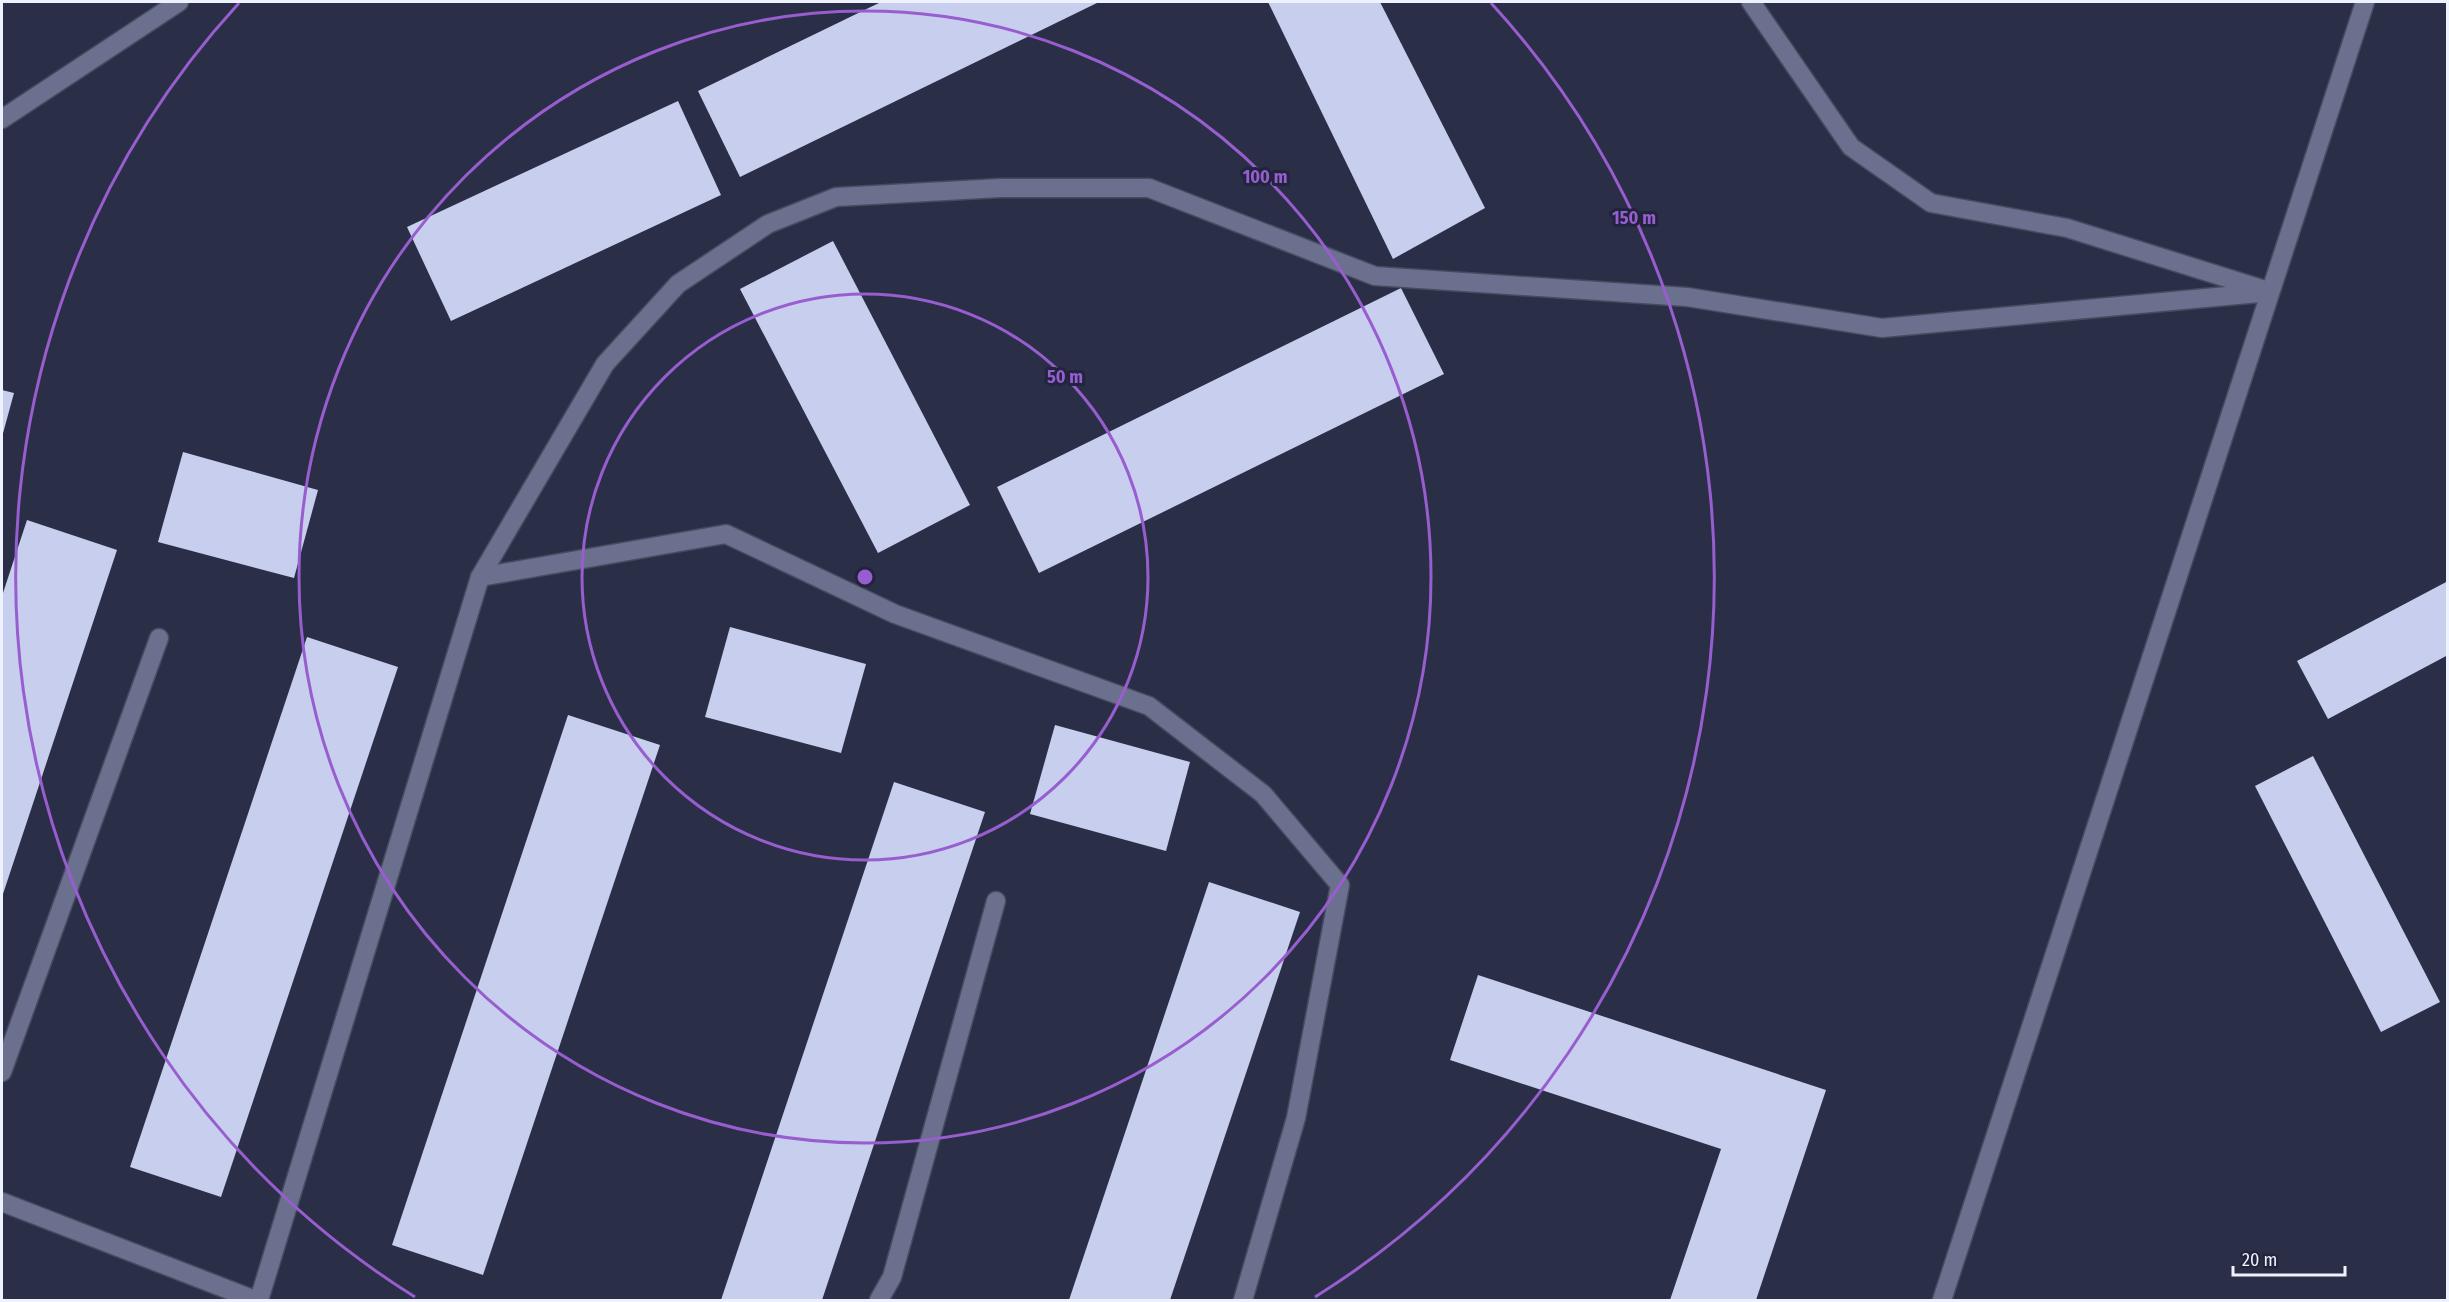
<svg xmlns="http://www.w3.org/2000/svg" width="2449" height="1302" font-family="'Fira Sans Condensed',sans-serif">
<style>
.building{fill:#c7ceee}
.lines{fill:none;stroke-linecap:round;stroke-linejoin:round}
.minor-casing{stroke:#484b5f;stroke-width:21}
.minor{stroke:#6a708d;stroke-width:18}
.ring{fill:none;stroke:#985dcf;stroke-width:3}
.centre{fill:#985dcf;stroke:#20253d;stroke-width:3}
.ring-label{font-size:18px;text-anchor:middle;font-weight:bold;fill:#985dcf;stroke:#20253d;stroke-width:6;stroke-linejoin:round;paint-order:stroke}
</style>
<rect width="100%" height="100%" fill="#2a2f47"/>
<!-- building -->
<g class="building">
<polygon points="881,2 1099,2 740,177 698,91"/>
<polygon points="1268,2 1380,2 1485,208 1393,259"/>
<polygon points="678,101 721,195 451,321 407,227"/>
<polygon points="833,241 970,505 878,553 740,289"/>
<polygon points="1401,288 1444,374 1039,573 997,487"/>
<polygon points="2,390 14,393 2,437"/>
<polygon points="183,452 318,490 294,578 158,542"/>
<polygon points="27,520 117,550 2,897 2,596"/>
<polygon points="2448,581 2448,655 2328,719 2297,661"/>
<polygon points="730,627 866,664 841,753 705,717"/>
<polygon points="307,637 398,667 221,1197 130,1167"/>
<polygon points="568,715 660,745 483,1275 392,1245"/>
<polygon points="1055,725 1190,762 1166,851 1030,814"/>
<polygon points="2313,756 2440,1002 2381,1032 2255,786"/>
<polygon points="894,782 985,812 822,1300 721,1300"/>
<polygon points="1209,882 1300,912 1170,1300 1069,1300"/>
<polygon points="1478,975 1826,1090 1756,1300 1670,1300 1721,1149 1450,1060"/>
</g>
<g class="lines">
<defs>
<g id="minor">
<polyline points="1751,2 1851,147 1931,203 2067,228 2262,289"/>
<polyline points="2,119 179,2"/>
<polyline points="480,577 726,534 895,614 1149,706 1263,794 1340,885 1296,1118 1243,1300"/>
<polyline points="2,1072 159,638"/>
<polyline points="2,1202 255,1300"/>
<polyline points="259,1300 480,577 605,364 678,284 768,224 836,197 1000,188 1149,188 1375,276 1687,297 1882,328 2270,292"/>
<polyline points="879,1300 892,1277 996,901"/>
<polyline points="1942,1300 2365,2"/>
</g>
</defs>
<!-- minor casing -->
<use href="#minor" class="minor-casing"/>
<!-- minor -->
<use href="#minor" class="minor"/>
</g>
<!-- distance rings -->
<g class="ring">
<circle cx="865" cy="577" r="283"/>
<circle cx="865" cy="577" r="566"/>
<path d="M415 1297A849 849 0 0 1 239 3M1491 3A849 849 0 0 1 1315 1297"/>
</g>
<circle cx="865" cy="577" r="9" class="centre"/>
<g class="ring-label">
<text x="1265" y="183">100 m</text>
<text x="1634" y="224">150 m</text>
<text x="1065" y="383">50 m</text>
</g>
<!-- border -->
<rect width="2449" height="1302" fill="none" stroke="#eef1fe" stroke-width="6"/>
<!-- scale -->
<path d="M2233 1266v9h112v-9" fill="none" stroke="#eef1fe" stroke-width="3"/>
<text x="2242" y="1266" font-size="18" fill="#eef1fe" stroke="#20253d" stroke-width="4.5" paint-order="stroke">20 m</text>
</svg>
